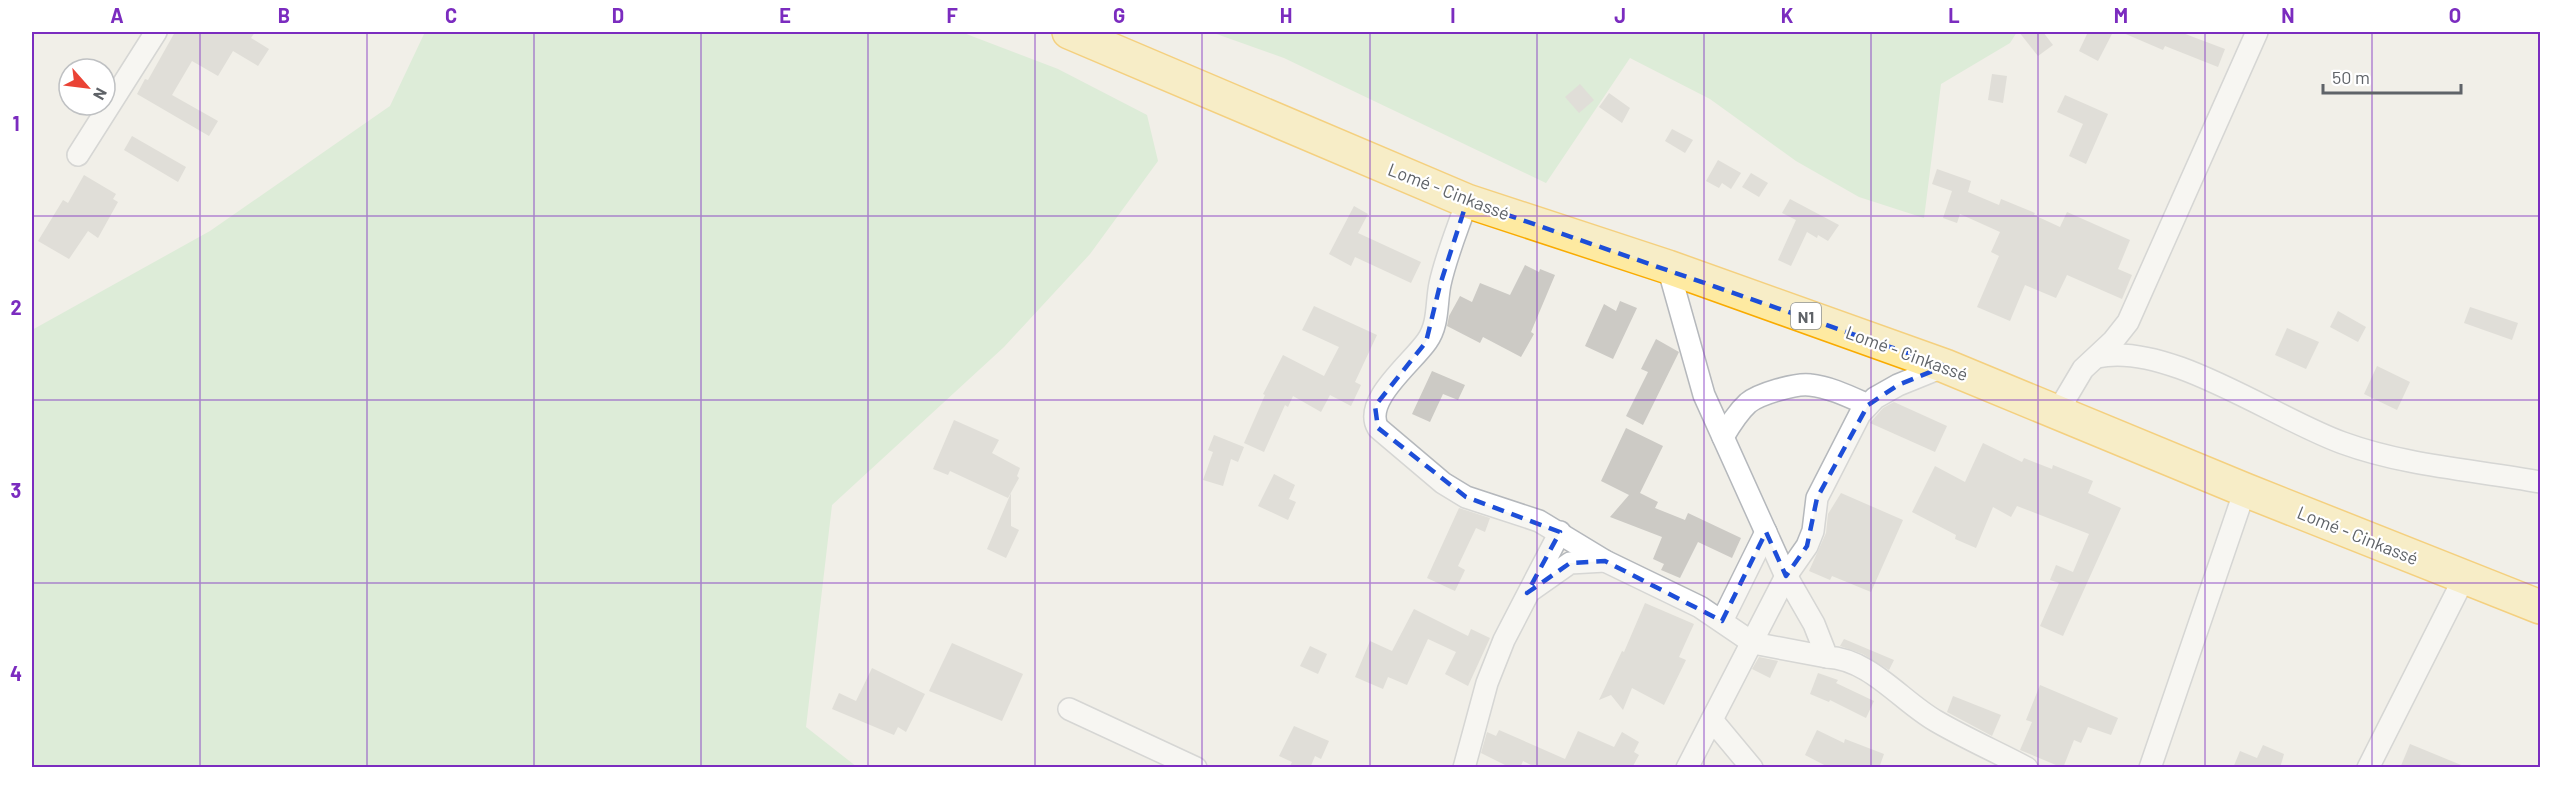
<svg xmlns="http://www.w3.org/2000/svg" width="2572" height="799" font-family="Barlow,sans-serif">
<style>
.green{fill:#c5e8c5}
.building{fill:#cccac5}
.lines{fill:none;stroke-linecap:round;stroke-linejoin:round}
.minor-casing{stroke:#b5b8bc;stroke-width:24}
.trunk-casing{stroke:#f9ab00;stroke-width:36}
.minor{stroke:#fff;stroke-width:21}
.trunk{stroke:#feeaa1;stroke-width:33}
.marked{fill:none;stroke:#1d4ed8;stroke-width:4.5;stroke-dasharray:12 8;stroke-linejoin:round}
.grid{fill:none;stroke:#7b2cbf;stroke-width:1.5;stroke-opacity:0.55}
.labels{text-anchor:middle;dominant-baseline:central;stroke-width:4.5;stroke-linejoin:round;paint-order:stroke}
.shield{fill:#fff;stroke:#8f9295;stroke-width:1.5}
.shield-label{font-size:16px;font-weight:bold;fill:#5f6368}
.street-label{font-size:18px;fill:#5f6368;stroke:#fff}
.neatline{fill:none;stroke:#7b2cbf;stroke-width:2}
.grid-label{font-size:20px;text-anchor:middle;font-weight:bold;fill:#7b2cbf}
</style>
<rect width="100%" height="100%" fill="#f1efe8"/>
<!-- green -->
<g class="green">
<polygon points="425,32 961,32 1058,69 1147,115 1158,161 1090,254 1004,347 832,505 806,727 857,767 32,767 32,330 210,231 390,106"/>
<polygon points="1211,32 2017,32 2010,43 1941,84 1924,218 1859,197 1796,161 1710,99 1630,58 1546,183 1284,58"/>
</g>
<!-- building -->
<g class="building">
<polygon points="175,32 255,32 251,38 269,49 258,66 233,51 218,76 192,61 172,95 218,121 209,136 137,94 145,79 148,80"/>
<polygon points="2019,32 2043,32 2053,45 2038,56"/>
<polygon points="2088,32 2113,32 2098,61 2079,51"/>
<polygon points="2121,32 2180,32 2225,49 2218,67 2165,46 2163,50"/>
<polygon points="1992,74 2007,76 2003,103 1988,100"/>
<polygon points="1580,84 1594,100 1579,113 1565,97"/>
<polygon points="1609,93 1630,108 1622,123 1599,107"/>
<polygon points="2065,95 2108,114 2086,164 2069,156 2083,124 2057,112"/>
<polygon points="1672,129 1693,140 1685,153 1665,141"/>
<polygon points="132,136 186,167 178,182 124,150"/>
<polygon points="1718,160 1741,173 1731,189 1722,183 1719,188 1706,181"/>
<polygon points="1937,169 1971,181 1968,192 1999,205 2001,199 2035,213 2034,215 2060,227 2067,212 2130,240 2118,269 2132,275 2122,299 2067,275 2056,298 2025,285 2010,321 1977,307 1999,256 1991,252 2000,232 1960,214 1957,223 1943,218 1952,191 1932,184"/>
<polygon points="1751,173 1768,183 1759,197 1742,187"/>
<polygon points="84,175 116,194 113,199 118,202 98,238 88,231 69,259 38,241 63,200 68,203"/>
<polygon points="1790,199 1839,225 1828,241 1818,235 1817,238 1807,232 1791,266 1778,260 1796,220 1782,213"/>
<polygon points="1354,206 1368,214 1358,233 1421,262 1411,283 1355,257 1351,266 1329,254"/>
<polygon points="1525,265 1539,272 1540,269 1555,275 1531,332 1534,334 1521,357 1483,337 1480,343 1447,326 1449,316 1460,296 1472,302 1480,283 1510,295"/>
<polygon points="1620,301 1637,308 1613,359 1585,346 1604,304 1616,311"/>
<polygon points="1314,306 1377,335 1355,382 1361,385 1351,406 1330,395 1321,412 1293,396 1288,407 1285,405 1264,452 1244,443 1265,395 1263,394 1283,355 1324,376 1339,347 1302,330"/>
<polygon points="2470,307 2518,323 2512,340 2464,323"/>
<polygon points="2338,311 2366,327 2358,342 2330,327"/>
<polygon points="2287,328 2319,342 2306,369 2275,355"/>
<polygon points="1656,339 1679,352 1643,425 1626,416 1648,372 1641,369"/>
<polygon points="2377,366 2410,382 2397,410 2364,394"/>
<polygon points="1432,371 1465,385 1458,400 1443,394 1430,422 1412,414"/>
<polygon points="1894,402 1947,426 1935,452 1870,423 1883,408"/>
<polygon points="954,420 999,440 992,453 1020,468 1017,476 1019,478 1008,498 950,471 948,475 933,469"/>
<polygon points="1626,428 1663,446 1640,493 1658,502 1655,508 1685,520 1688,513 1741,538 1732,558 1698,542 1680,578 1661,570 1664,564 1653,559 1662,537 1610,517 1629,495 1601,481"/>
<polygon points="1214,435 1244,447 1238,462 1231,459 1223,486 1203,480 1213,452 1208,450"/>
<polygon points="1983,443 2022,462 2024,458 2052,469 2053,465 2093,481 2088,493 2121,508 2063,636 2040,626 2059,583 2050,580 2056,565 2073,572 2089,534 2017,506 2011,517 1993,507 1976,548 1955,539 1956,535 1912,512 1935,466 1965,482"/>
<polygon points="1274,474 1295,485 1289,499 1296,502 1288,520 1258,506"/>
<polygon points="1011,493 1011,526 1019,530 1006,558 987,549"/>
<polygon points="1841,493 1903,520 1871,592 1832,576 1830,580 1809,571 1826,533 1828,514"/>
<polygon points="1459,508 1490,518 1485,532 1476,528 1458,566 1465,570 1455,591 1427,578"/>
<polygon points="1645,603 1694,624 1679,657 1686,660 1664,705 1632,688 1623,710 1611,695 1599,700 1622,651 1624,652"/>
<polygon points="1414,609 1468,636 1471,629 1490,638 1468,686 1445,674 1456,652 1428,639 1407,685 1388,677 1383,689 1355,677 1370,641 1392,651"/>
<polygon points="1844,639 1894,660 1889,670 1863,654 1840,646"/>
<polygon points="952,643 1023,674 1002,721 929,691"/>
<polygon points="1310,646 1327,654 1318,674 1300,666"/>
<polygon points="1759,657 1778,661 1770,678 1752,669"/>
<polygon points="872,668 925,694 906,732 898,727 894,735 832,709 839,693 856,701"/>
<polygon points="1818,673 1838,680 1836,683 1874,701 1866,718 1830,700 1829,702 1810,694"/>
<polygon points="2040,685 2118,718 2111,735 2088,727 2081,743 2074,740 2063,768 2020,750 2032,722 2026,720"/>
<polygon points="1953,696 2001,715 1992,736 1947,712"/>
<polygon points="1294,726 1329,741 1321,759 1315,756 1310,768 1289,768 1292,762 1279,756"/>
<polygon points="1499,730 1565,759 1578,731 1614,747 1622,732 1639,742 1634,752 1639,755 1632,768 1537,768 1523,761 1520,768 1511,768 1481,753 1487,732 1496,736"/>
<polygon points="1817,730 1844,743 1845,739 1884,754 1879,768 1830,768 1805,755"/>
<polygon points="2410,744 2466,767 2466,768 2400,768"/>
<polygon points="2263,745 2284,754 2280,768 2233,768 2240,751 2257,758"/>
</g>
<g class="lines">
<defs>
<g id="minor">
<polyline points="78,155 156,32"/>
<path d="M1467,201C1458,228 1446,256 1440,284C1436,303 1439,324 1427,341C1412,363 1362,401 1378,428L1443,483L1466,497L1539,521L1605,561L1700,607L1753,643L1827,657"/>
<path d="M1668,267L1704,395L1783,570L1814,624L1827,657C1870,659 1901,701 1936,721C1965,738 1997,752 2027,768"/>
<path d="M2097,357C2168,341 2275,419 2343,443C2406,466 2475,470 2540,482"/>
<polyline points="2058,411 2083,369 2113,341 2128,322 2257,32"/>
<path d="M1723,437C1730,425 1737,413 1748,403C1759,394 1796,383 1810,385C1830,387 1850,397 1868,405"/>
<polyline points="1533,589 1570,563 1605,561"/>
<polyline points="1722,621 1766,532"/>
<polyline points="1069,709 1196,768"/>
<polyline points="1712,720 1752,768"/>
<polyline points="1464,768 1487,683 1504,640 1560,532"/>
<polyline points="1687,768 1786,576 1807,546 1813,531 1817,498 1860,414 1875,398 1898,385 1945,366"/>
<polyline points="2150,768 2245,490"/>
<polyline points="2368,768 2464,578"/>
</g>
<polyline id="trunk" points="1069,32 1467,201 1668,267 1945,366 2245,490 2540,607"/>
</defs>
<!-- minor casing -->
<use href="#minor" class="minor-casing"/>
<!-- trunk casing -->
<use href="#trunk" class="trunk-casing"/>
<!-- minor -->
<use href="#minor" class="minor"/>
<!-- trunk -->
<use href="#trunk" class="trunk"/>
</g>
<!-- marked area -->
<path d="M0 0H2572V799H0ZM1467,201L1945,366L1898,385L1868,405L1817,498L1807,546L1786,576L1766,532L1722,621L1605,561L1570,563L1527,593L1560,532L1466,497L1378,428L1375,406L1426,342L1440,285Z" fill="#f1efe8" fill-opacity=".55" fill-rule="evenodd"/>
<path class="marked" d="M1467,201L1945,366L1898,385L1868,405L1817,498L1807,546L1786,576L1766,532L1722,621L1605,561L1570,563L1527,593L1560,532L1466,497L1378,428L1375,406L1426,342L1440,285Z"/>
<!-- grid -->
<path class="grid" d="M200,32V768M367,32V768M534,32V768M701,32V768M868,32V768M1035,32V768M1202,32V768M1370,32V768M1537,32V768M1704,32V768M1871,32V768M2038,32V768M2205,32V768M2372,32V768M32,216H2540M32,400H2540M32,583H2540"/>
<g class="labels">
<!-- shield labels -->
<rect class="shield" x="1791" y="303" width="30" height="26" rx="4.5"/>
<g class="shield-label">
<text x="1806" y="316">N1</text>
</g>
<!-- street labels -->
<g class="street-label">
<text transform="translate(1449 191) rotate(21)">Lomé - Cinkassé</text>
<text transform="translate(1907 353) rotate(20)">Lomé - Cinkassé</text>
<text transform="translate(2358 535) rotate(22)">Lomé - Cinkassé</text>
</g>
</g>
<!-- border -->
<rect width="2572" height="799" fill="none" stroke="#ffffff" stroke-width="66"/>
<!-- north arrow -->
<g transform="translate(87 87) rotate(118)"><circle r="28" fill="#ffffff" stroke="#bfc1c3" stroke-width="1.5"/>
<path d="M0-4.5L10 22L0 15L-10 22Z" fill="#ea4335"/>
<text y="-9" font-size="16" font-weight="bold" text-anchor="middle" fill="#5f6368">N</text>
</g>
<!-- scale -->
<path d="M2323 84v9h138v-9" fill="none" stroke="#5f6368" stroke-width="3"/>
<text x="2332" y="84" font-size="18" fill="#5f6368" stroke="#ffffff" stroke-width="4.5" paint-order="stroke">50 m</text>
<rect x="33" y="33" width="2506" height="733" class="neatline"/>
<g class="grid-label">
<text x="117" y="23">A</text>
<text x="284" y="23">B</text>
<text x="451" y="23">C</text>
<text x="618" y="23">D</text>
<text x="785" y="23">E</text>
<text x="952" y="23">F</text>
<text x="1119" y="23">G</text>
<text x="1286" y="23">H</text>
<text x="1453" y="23">I</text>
<text x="1620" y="23">J</text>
<text x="1787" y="23">K</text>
<text x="1954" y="23">L</text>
<text x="2121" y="23">M</text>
<text x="2288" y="23">N</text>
<text x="2455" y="23">O</text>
<text x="16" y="131">1</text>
<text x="16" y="315">2</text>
<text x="16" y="498">3</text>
<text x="16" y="681">4</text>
</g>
</svg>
